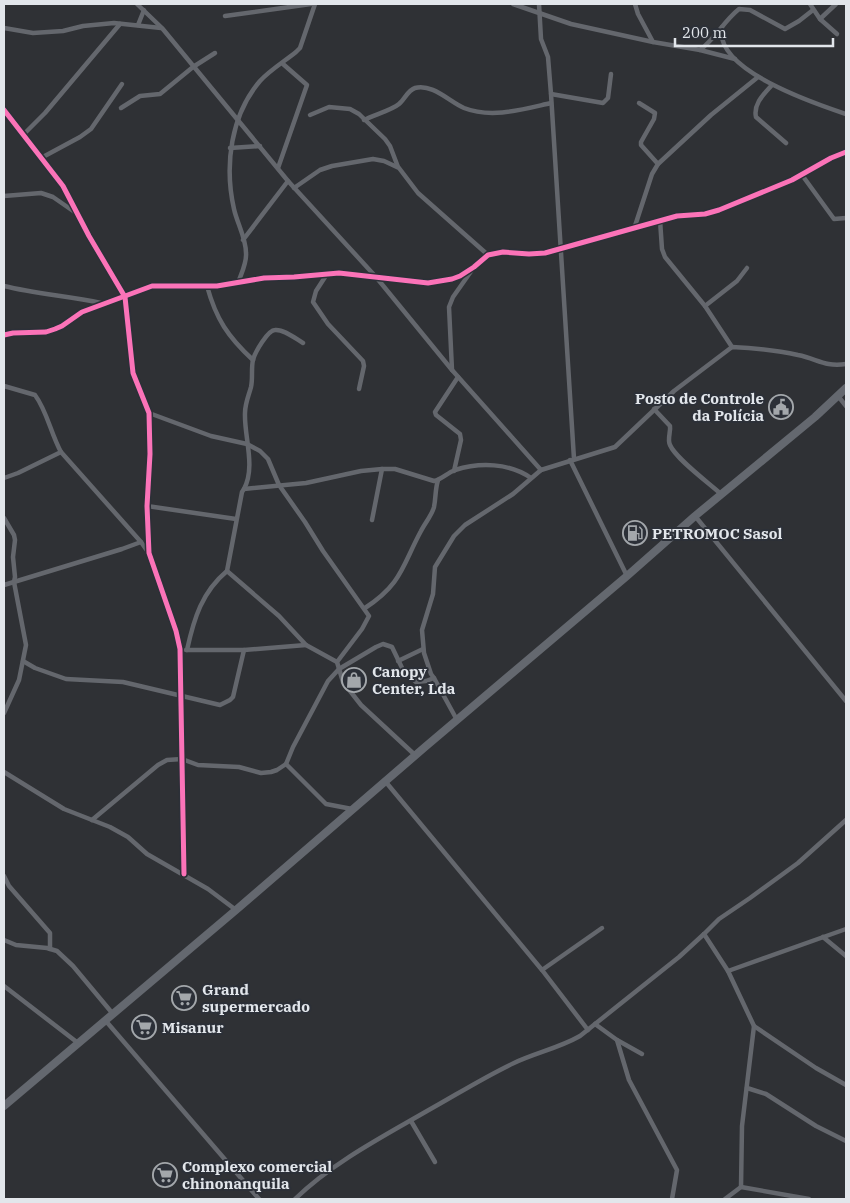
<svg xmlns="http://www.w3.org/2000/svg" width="850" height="1203" font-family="'IBM Plex Serif',serif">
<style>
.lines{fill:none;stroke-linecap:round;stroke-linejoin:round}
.street{stroke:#64676d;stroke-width:4.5}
.primary{stroke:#64686f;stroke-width:8}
.cycleway-casing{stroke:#2c3038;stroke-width:8}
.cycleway{stroke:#fb73b8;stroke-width:5}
.labels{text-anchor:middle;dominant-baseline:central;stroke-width:4;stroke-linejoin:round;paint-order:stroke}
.poi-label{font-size:15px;font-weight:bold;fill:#e2e6eb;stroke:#2c3038;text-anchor:start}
</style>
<rect width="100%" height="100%" fill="#2f3135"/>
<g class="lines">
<!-- street -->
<g class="street">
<polyline points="137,4 162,28 288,181 376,277 452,370"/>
<path d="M513,4L571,24L653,42L700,50C716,38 723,22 739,9L750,10L785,29L799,21L813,10"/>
<polyline points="539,4 541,39 548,57 551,94 574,459"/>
<polyline points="635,4 638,14 653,42"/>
<polyline points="810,4 820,19 837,34"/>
<polyline points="225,16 311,4"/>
<polyline points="820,19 836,4"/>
<polyline points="138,25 144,10"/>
<path d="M722,27C713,70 816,104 846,114"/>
<polyline points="4,28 33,33 63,31 83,26 114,23 161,28"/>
<polyline points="700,50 735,59"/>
<path d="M772,85C764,94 753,104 756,117L786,143"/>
<polyline points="551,94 603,103 608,98 611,74"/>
<polyline points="639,103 655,113 654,119 641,142 641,145 658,164"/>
<polyline points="121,108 140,96 160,94 193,67 215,53"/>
<polyline points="4,110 63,186 89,236 125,297 133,373 149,413 150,454 147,506 149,553 176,631 180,649 184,874"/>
<polyline points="310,115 329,107 350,109 359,114 385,139 390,146 398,167"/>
<path d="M364,120C374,115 392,110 399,104C405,99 408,90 415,88C432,83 450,102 464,108C492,119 524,109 551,103"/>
<polyline points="23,135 45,113 120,24"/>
<polyline points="230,148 260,146"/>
<polyline points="41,158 80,137 91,129 122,84"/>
<polyline points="278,168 307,85 283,64"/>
<polyline points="802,175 834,219 846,218"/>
<polyline points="294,188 320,170 332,166 373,159 384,161 399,168 418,193 488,255"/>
<polyline points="4,196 41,193 53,197 76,213"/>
<polyline points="660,220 662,249 665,257 705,306 732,347"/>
<polyline points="634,229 652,174 658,164 711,115 758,77"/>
<polyline points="243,240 288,181"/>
<polyline points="472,270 453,297 449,307 452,370 541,470"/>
<polyline points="327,274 316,291 313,302 328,324 363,361 364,366 359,389"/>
<path d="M238,283C241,274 247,263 246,253C246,238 237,223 234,209C224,165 231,115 260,81C270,70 285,61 296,52L300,48L315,4"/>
<path d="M4,286C36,294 69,296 101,303"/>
<path d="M207,286C216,319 228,337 253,360"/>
<polyline points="705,306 737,281 747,268"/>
<polyline points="4,335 13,333 46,332 55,329 62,326 82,312 152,286 217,286 264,278 294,277 339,273 428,283 452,279 460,276 474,267 488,255 503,252 529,254 545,253 677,216 705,214 719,210 792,180 831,158 846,152"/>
<path d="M4,386L35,395C47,411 51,434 61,452L141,542L148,552"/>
<polyline points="838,396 846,406"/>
<path d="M654,409L670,426C671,432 667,439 670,445C676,459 709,483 721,494"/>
<polyline points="149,413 211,436 247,444 260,451 268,459 279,485 305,522 323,551 369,616 362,629 337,662 343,682 361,705 415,755"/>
<polyline points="570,460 627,576"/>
<polyline points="454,471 461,440 460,434 436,415 435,412 458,377"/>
<polyline points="4,478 18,473 61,452"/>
<path d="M244,489C256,466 244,437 245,413C245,403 249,395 251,387C253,378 251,368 253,360C255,352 268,330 275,330C284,329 296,339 303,343"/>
<polyline points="147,506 236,519"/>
<polyline points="695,516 846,701"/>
<polyline points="4,518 14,535 15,540 13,557 15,577 14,582 26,645 19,680 4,713"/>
<polyline points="372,520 382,469"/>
<polyline points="227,571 279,616 306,645 337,662"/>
<polyline points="4,585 122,549 141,542"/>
<path d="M365,608C402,584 402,566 421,531C425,523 432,515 434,507C436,497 435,490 438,480"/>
<polyline points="186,650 244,650 306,645"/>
<path d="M187,650C194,618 202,592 227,571L242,492L244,489L306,483L361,471L382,469H395L434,481C442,479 447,473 455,470C480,462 509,463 531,478"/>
<polyline points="23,661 35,668 66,679 123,682 220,705 230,700 233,697 244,650"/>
<polyline points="398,661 423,649"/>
<path d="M457,720L434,678L431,674L424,653L422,630L433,594L435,567L454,536L465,525L513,494L541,470L615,447L674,391L732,347C754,348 776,350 798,355C818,359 824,367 846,364"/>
<polyline points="286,764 326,804 352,809"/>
<polyline points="4,772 64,809 110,827 128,837 147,854 208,889 236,910"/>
<polyline points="385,781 542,970 588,1030"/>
<polyline points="92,820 158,765 167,760 182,759 198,765 239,767 261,773 271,772 277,770 286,764 293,747 328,681 339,669 376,647 383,644 392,647 403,670 416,682 426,681 434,678"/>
<polyline points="4,876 9,886 50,933 50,949"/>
<polyline points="704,934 728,971 754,1026 816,1068 846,1085"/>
<polyline points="823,937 846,956"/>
<polyline points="4,940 16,945 47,948 57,951 73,966 113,1014"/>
<polyline points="542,970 602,928"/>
<polyline points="728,971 846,929"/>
<polyline points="4,986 78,1043"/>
<polyline points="105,1020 259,1199"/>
<polyline points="595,1024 617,1040 642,1054"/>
<polyline points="617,1040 629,1080 677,1170 672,1199"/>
<polyline points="747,1088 766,1094 816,1126 846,1141"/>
<polyline points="411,1121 435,1162"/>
<polyline points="741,1187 742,1126 754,1026"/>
<path d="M295,1199C332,1163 382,1137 427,1111C456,1095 484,1077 514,1063C535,1053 559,1048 580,1036L679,957L704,934L719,919L750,898L798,863L846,820"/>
<polyline points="725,1199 741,1187 809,1199"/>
</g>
<!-- primary -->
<polyline class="primary" points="4,1106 236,910 425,747 627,576 695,516 815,417 846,388"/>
<defs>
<g id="cycleway">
<polyline points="4,110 63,186 89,236 125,297 133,373 149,413 150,454 147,506 149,553 176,631 180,649 184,874"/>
<polyline points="4,335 13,333 46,332 55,329 62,326 82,312 152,286 217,286 264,278 294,277 339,273 428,283 452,279 460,276 474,267 488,255 503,252 529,254 545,253 677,216 705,214 719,210 792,180 831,158 846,152"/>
</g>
</defs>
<!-- cycleway casing -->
<use href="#cycleway" class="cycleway-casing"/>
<!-- cycleway -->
<use href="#cycleway" class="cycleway"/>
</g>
<!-- icons -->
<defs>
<symbol id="civic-ring" viewBox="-11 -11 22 22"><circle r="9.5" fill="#2c3038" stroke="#a3a7ab" stroke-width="1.5"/><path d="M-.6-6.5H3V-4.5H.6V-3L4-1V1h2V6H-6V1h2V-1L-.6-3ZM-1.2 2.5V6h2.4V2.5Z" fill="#a3a7ab"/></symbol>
<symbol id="fuel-ring" viewBox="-11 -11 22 22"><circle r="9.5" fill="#2c3038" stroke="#a3a7ab" stroke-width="1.5"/><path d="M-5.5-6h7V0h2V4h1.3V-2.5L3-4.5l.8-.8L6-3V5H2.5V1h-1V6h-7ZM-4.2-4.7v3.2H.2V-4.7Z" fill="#a3a7ab"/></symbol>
<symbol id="shop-ring" viewBox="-11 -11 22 22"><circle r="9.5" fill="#2c3038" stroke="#a3a7ab" stroke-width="1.5"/><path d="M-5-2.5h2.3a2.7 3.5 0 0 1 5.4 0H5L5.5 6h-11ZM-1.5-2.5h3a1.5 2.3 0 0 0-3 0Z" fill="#a3a7ab"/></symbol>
<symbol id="supermarket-ring" viewBox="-11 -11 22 22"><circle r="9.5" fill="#2c3038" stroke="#a3a7ab" stroke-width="1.5"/><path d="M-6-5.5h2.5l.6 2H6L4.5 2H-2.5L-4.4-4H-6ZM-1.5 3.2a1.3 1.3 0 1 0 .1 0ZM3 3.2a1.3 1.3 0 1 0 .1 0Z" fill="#a3a7ab"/></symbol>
</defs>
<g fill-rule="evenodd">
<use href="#civic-ring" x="767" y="393" width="28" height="28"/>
<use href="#fuel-ring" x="621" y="519" width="28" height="28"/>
<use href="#shop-ring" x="340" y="666" width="28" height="28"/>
<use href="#supermarket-ring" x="170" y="984" width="28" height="28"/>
<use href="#supermarket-ring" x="130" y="1013" width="28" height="28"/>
<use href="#supermarket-ring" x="151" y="1161" width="28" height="28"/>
</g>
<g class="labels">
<!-- poi labels -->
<g class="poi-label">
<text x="764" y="398" text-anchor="end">Posto de Controle<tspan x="764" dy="17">da Polícia</tspan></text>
<text x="652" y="533">PETROMOC Sasol</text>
<text x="372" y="671">Canopy<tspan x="372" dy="17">Center, Lda</tspan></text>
<text x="202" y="989">Grand<tspan x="202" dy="17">supermercado</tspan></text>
<text x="162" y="1027">Misanur</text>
<text x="182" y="1166">Complexo comercial<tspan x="182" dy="17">chinonanquila</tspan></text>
</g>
</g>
<!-- border -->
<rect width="850" height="1203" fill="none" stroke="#e2e6eb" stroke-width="10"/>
<!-- scale -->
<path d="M675 38v8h158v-8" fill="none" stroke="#e2e6eb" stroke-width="2.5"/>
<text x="682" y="38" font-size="15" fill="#e2e6eb" stroke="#2c3038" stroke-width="4" paint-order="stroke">200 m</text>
</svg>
